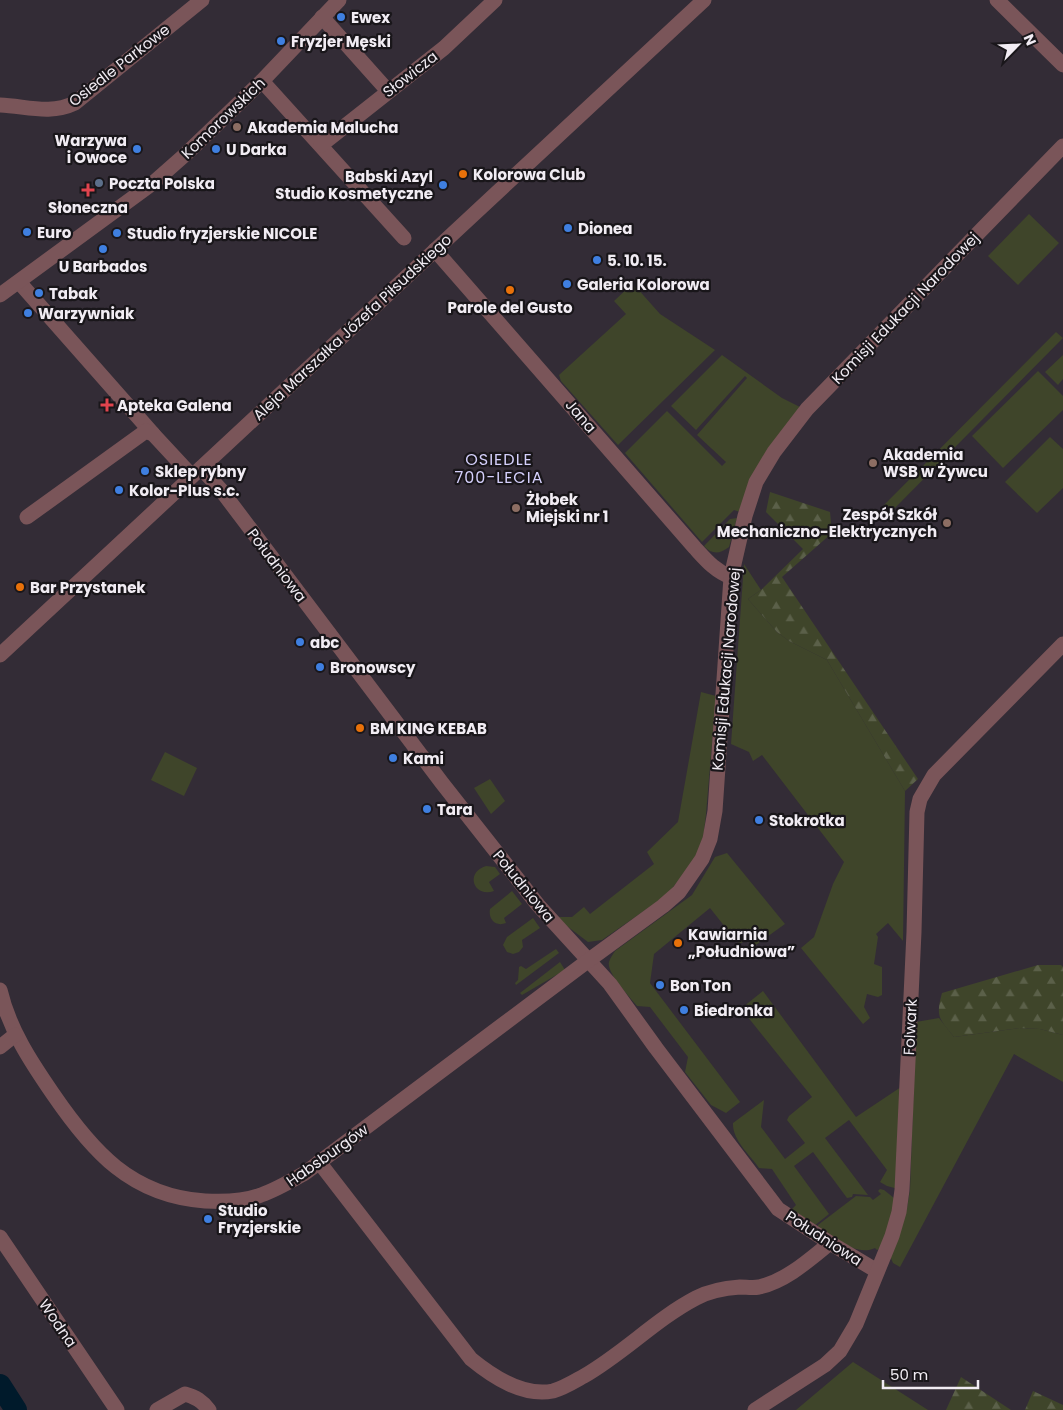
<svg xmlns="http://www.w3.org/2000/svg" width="1063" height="1410" font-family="Poppins,sans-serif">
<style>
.green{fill:#3f452a}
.forest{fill:url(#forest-firs)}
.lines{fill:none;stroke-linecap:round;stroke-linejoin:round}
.river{stroke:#001a2b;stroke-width:22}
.minor{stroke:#7a5559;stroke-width:15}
.shop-dot{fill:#3f7fe0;stroke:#19161a;stroke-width:2}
.education-dot{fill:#8d6e63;stroke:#19161a;stroke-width:2}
.food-dot{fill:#e8710a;stroke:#19161a;stroke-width:2}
.service-dot{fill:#5c6f8a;stroke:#19161a;stroke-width:2}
.health-dot{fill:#e0444e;stroke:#19161a;stroke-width:2}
.labels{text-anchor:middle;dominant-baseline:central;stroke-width:4.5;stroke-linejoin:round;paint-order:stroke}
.poi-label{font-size:15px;font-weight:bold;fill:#f1ecf3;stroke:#19161a;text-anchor:start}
.street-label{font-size:15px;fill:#f1ecf3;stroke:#19161a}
.neighbourhood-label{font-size:16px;letter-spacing:1px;fill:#d5d0fc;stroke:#19161a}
</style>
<defs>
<pattern id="forest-firs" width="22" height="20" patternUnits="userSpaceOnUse" patternTransform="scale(1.25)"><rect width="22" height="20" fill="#3f452a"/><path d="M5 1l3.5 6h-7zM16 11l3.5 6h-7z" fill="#5b6049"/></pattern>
</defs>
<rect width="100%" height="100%" fill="#332c36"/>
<!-- green -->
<g class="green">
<polygon points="1029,214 1059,243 1018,285 988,256"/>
<polygon points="632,286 636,287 660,314 715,350 618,445 561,381 559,375 626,314 614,301 629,287"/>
<polygon points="1056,332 1063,338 890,513 883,506"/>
<polygon points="722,355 782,398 800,407 740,512 734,510 702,542 625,453 667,411 722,466 726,462 697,435 747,378 745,376 696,430 671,406"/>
<polygon points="1063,355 1063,379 1058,385 1045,372"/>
<polygon points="1038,371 1063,396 1063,410 1003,468 972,436"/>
<polygon points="1050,437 1063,449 1063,488 1037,513 1005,482"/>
<path d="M737,518L729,547C720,554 712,555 704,546L730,519Z"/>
<polygon points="744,564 761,590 748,599 777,632 789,641 827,660 905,791 903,941 888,923 876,934 878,937 874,964 882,967 882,995 878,997 867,994 864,1007 870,1018 863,1024 801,948 814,937 833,884 844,862 762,755 753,761 749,752 731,744"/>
<polygon points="701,692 716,696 706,814 703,840 696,858 667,895 602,940 588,942 555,917 572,917 584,907 590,914 654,864 647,852 678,822"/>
<polygon points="165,752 197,768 184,796 151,780"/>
<polygon points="490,779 505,801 491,814 474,788"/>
<path d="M727,853L785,924L753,947L748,939L741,943L737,942L710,908L654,954L650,983L740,1102L726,1113L711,1105L685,1072L688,1057L650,1007L637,1006C630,997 606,972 609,962C610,958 613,954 615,951L692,895L715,857Z"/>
<path d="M486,866L495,867L500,874L489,882L494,891C473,898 465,872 486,866Z"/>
<path d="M512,891L522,904L504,918L506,923C496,927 488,920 490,909Z"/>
<polygon points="533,918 540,928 522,940 523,947 519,952 513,954 507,952 503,945 507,937"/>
<polygon points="556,949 559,953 516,985 515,983 518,980 519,967 521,966 526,969"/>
<polygon points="560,962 565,970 522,995 520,993"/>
<path d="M763,991L856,1117L901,1087L902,1190L887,1186L880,1182L887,1170L849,1120L825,1138L868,1195L853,1194L852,1197L847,1198L813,1152L794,1166L829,1214L814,1226L790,1211L796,1205L772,1169L759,1168C750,1155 732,1140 733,1123L764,1100L761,1127L785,1159L805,1143L787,1120L789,1116L812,1097L743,1011V1007Z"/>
<polygon points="939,1018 954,1037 1019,1028 1040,1029 1063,1035 1063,1082 1014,1054 900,1267 893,1263 890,1256 907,1208 910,1190 916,1022"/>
<path d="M880,1189L884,1190L894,1198C895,1214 887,1235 879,1249L877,1250L875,1248C856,1257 834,1237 818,1227V1225L856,1196L870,1197L873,1200L881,1194L878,1191Z"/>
<polygon points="853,1362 928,1410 796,1410"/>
</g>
<!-- forest -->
<g class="forest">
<polygon points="770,492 830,512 832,533 782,577 918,779 905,791 827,660 789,641 777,632 748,599 761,590 803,549 766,512"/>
<path d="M1038,965H1061L1063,967V1035L1040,1029L1019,1028L954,1037C940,1019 935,1018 942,993Z"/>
<polygon points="961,1377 1011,1410 946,1410"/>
<polygon points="1033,1391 1063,1405 1063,1410 1025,1410"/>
</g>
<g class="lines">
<!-- river -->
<polyline class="river" points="0,1385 16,1410"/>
<!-- minor -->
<g class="minor">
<polyline points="997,0 1063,65"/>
<polyline points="322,17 388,91"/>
<polyline points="262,81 404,238"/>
<path d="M0,105C26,106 50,115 75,103L202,0"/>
<polyline points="321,145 444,48 495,0"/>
<path d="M435,250L695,548C706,560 715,571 731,577"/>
<polyline points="19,282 153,434"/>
<polyline points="0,295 153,183 187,153 262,81 339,0"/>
<polyline points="201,468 221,490 442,783 538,905 610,984 656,1048 778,1209 830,1243 877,1271"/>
<polyline points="27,517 146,431 153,434 192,476"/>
<polyline points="0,655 704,0"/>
<path d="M0,990C9,1029 31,1062 53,1094C92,1151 131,1196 205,1201C224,1202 243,1202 261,1195C276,1190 291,1181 305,1173L589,960L663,906L679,892L702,859L710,839L715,811L731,577L745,516L756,482L774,452L807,409L1063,146"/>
<polyline points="0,1047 15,1035"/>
<path d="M319,1162L471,1359C493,1377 523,1397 553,1391C564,1388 575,1381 584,1376C624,1353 656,1319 696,1298C709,1291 726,1288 740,1287C746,1287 753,1288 759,1287C786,1281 809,1260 830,1243"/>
<polyline points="0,1237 117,1410"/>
<path d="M157,1410L185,1394C196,1397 202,1401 209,1410"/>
<polyline points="755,1410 825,1365 840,1351 856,1324 892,1236 899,1212 902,1190 914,932 917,812 920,799 934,775 1063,644"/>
</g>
</g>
<!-- markers -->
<g class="shop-dot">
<circle cx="341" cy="17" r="5"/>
<circle cx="281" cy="41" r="5"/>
<circle cx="137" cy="149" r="5"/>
<circle cx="216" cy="149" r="5"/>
<circle cx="443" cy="185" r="5"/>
<circle cx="568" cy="228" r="5"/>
<circle cx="27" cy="232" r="5"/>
<circle cx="117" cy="233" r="5"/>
<circle cx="103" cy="249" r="5"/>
<circle cx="597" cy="260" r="5"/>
<circle cx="567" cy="284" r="5"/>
<circle cx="39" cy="293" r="5"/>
<circle cx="28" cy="313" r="5"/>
<circle cx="145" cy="471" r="5"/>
<circle cx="119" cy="490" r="5"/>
<circle cx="300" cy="642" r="5"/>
<circle cx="320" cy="667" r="5"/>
<circle cx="393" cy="758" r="5"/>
<circle cx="427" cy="809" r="5"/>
<circle cx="759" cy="820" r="5"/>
<circle cx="660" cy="985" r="5"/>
<circle cx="684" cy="1010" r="5"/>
<circle cx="208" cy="1219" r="5"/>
</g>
<g class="education-dot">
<circle cx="237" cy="127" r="5"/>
<circle cx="873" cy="463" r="5"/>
<circle cx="516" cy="508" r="5"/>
<circle cx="947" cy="523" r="5"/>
</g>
<g class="food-dot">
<circle cx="463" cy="174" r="5"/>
<circle cx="510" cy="290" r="5"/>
<circle cx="20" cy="587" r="5"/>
<circle cx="360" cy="728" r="5"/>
<circle cx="678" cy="943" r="5"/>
</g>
<circle class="service-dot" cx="99" cy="183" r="5"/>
<g class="health-dot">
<path d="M85.5 182.5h5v5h5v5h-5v5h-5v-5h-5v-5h5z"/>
<path d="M104.5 397.5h5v5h5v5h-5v5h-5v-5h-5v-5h5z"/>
</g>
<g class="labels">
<!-- poi labels -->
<g class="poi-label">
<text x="351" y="17">Ewex</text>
<text x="291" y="41">Fryzjer Męski</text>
<text x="247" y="127">Akademia Malucha</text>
<text x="127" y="140" text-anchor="end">Warzywa<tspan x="127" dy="17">i Owoce</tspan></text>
<text x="226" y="149">U Darka</text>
<text x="473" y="174">Kolorowa Club</text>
<text x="433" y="176" text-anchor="end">Babski Azyl<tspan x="433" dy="17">Studio Kosmetyczne</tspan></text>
<text x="109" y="183">Poczta Polska</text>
<text x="88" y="207" text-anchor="middle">Słoneczna</text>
<text x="578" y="228">Dionea</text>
<text x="37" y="232">Euro</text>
<text x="127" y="233">Studio fryzjerskie NICOLE</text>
<text x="607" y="260">5. 10. 15.</text>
<text x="103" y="266" text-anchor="middle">U Barbados</text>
<text x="577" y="284">Galeria Kolorowa</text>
<text x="49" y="293">Tabak</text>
<text x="510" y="307" text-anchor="middle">Parole del Gusto</text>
<text x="38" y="313">Warzywniak</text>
<text x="117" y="405">Apteka Galena</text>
<text x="883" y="454">Akademia<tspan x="883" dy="17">WSB w Żywcu</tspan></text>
<text x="155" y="471">Sklep rybny</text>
<text x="129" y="490">Kolor-Plus s.c.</text>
<text x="526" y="499">Żłobek<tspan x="526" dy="17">Miejski nr 1</tspan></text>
<text x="937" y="514" text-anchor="end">Zespół Szkół<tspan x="937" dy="17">Mechaniczno-Elektrycznych</tspan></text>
<text x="30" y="587">Bar Przystanek</text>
<text x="310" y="642">abc</text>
<text x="330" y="667">Bronowscy</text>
<text x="370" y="728">BM KING KEBAB</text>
<text x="403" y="758">Kami</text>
<text x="437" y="809">Tara</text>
<text x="769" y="820">Stokrotka</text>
<text x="688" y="934">Kawiarnia<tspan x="688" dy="17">„Południowa”</tspan></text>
<text x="670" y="985">Bon Ton</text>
<text x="694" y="1010">Biedronka</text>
<text x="218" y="1210">Studio<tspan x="218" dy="17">Fryzjerskie</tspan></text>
</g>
<!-- street labels -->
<g class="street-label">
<text transform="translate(119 65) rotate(-38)">Osiedle Parkowe</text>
<text transform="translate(410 74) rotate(-38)">Słowicza</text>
<text transform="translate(223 118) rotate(-44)">Komorowskich</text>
<text transform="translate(905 308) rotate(-46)">Komisji Edukacji Narodowej</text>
<text transform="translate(352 327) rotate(-43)">Aleja Marszałka Józefa Piłsudskiego</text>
<text transform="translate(581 416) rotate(49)">Jana</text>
<text transform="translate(277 565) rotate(53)">Południowa</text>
<text transform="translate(726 669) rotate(-85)">Komisji Edukacji Narodowej</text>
<text transform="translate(524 886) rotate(51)">Południowa</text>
<text transform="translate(910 1027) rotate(-87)">Folwark</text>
<text transform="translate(327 1155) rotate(-35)">Habsburgów</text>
<text transform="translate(824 1238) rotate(33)">Południowa</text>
<text transform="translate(58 1323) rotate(56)">Wodna</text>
</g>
<!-- neighbourhood labels -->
<g class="neighbourhood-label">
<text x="499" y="459">OSIEDLE<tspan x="499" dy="18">700-LECIA</tspan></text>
</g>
</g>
<!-- north arrow -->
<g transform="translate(1018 45) rotate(66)" stroke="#19161a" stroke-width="4" paint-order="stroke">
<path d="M0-4L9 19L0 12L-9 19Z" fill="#f1ecf3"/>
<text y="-8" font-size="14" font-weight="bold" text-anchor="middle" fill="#f1ecf3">N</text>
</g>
<!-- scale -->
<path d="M883 1380v8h95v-8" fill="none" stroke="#f1ecf3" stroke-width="2.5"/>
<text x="890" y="1380" font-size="15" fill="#f1ecf3" stroke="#19161a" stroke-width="4" paint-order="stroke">50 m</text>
</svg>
